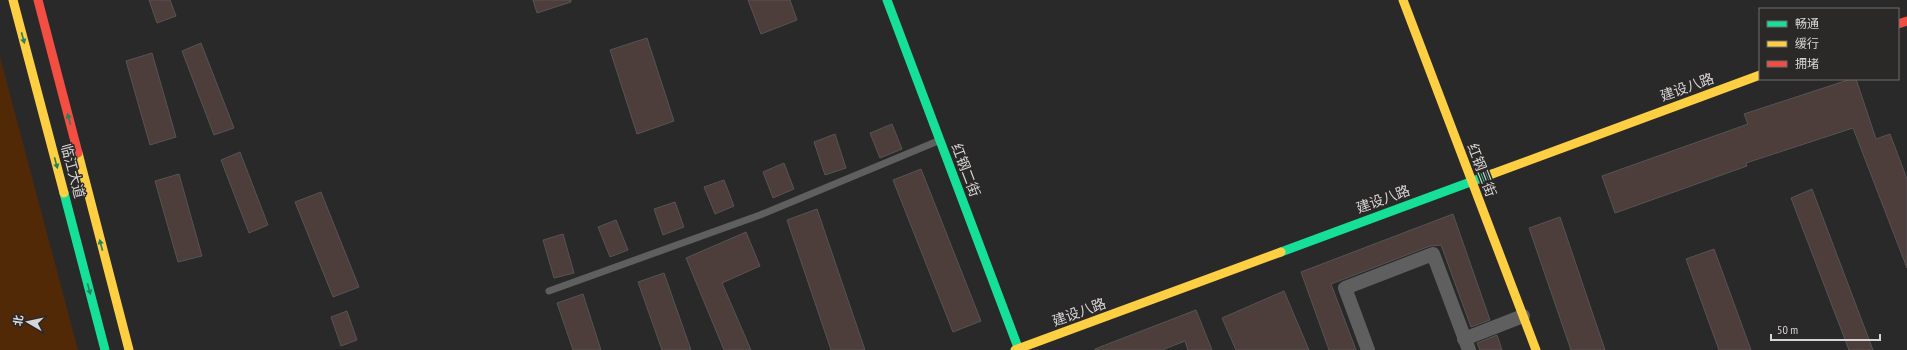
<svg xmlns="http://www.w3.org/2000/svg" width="1907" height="350" font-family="'PT Sans Narrow','Noto Sans SC',sans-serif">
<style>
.green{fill:#512906}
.building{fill:#4e3e3b;stroke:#555454}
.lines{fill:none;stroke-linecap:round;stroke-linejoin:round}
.lane{stroke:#605f5f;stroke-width:7}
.street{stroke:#605f5f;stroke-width:14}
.fast{stroke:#16e098;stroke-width:9}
.slow{stroke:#ffcf43;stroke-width:9}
.jam{stroke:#f24e42;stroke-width:9}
.oneway{fill:#208460}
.labels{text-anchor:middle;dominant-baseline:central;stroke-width:3;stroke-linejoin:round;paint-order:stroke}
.street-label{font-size:14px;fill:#d7d5d5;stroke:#2b2828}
</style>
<rect width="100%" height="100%" fill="#2a2929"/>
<!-- green -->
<polygon class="green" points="0,57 78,350 0,350"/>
<!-- building -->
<g class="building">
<polygon points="149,0 170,0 176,16 157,23"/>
<polygon points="533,0 571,0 571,2 537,13"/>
<polygon points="748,0 790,0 797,20 761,34"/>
<polygon points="647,38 674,121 637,134 610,50"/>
<polygon points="201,43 234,128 214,135 182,51"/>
<polygon points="152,53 176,137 150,145 126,61"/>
<polygon points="1851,79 1856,79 1876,139 1890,134 1907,179 1907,268 1853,128 1746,163 1747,166 1615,213 1602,176 1748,124 1744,114"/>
<polygon points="892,124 902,149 880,158 870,133"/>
<polygon points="835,134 846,168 825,175 814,142"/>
<polygon points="240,152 268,225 249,233 221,160"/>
<polygon points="784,163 794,189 773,198 763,172"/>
<polygon points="921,169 981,321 953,332 893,180"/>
<polygon points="179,174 202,256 178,262 155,181"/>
<polygon points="724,180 734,206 715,214 704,187"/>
<polygon points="1812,189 1873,350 1849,350 1791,198"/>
<polygon points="321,192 359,287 333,297 295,202"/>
<polygon points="675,202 684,227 663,235 654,209"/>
<polygon points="817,209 865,350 831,350 787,220"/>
<polygon points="1453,214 1490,320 1471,327 1441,245 1430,246 1331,284 1356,350 1329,350 1301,272"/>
<polygon points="1560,217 1605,350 1571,350 1529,228"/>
<polygon points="616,220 628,250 610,257 598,227"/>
<polygon points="746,232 760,266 722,283 751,350 724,350 686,258"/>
<polygon points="563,234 574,273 554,278 543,240"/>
<polygon points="1714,249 1751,350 1719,350 1686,259"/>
<polygon points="664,273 691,350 662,350 638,282"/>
<polygon points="1284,291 1309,350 1236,350 1222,318"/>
<polygon points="583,294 601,350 573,350 557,303"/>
<polygon points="1196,310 1212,350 1188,350 1185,341 1162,350 1095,350 1095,349"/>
<polygon points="347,311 357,340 341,346 331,317"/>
<polygon points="1497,335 1502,350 1480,350 1477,343"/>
</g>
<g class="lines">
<!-- lane -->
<polyline class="lane" points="549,291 760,215 938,141"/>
<!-- street -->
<g class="street">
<polyline points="1464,339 1523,316"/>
<polyline points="1368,350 1345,288 1433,254 1469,350"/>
</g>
<!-- fast -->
<g class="fast">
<polyline points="887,0 1019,350"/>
<polyline points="64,193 105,350"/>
<polyline points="1281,252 1492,174"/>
</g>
<!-- slow -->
<g class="slow">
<polyline points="13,0 64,193"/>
<polyline points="1403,0 1536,350"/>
<polyline points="78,153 129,350"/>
<polyline points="1492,174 1760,75"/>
<polyline points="1015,350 1281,252"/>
</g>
<!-- jam -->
<g class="jam">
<polyline points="38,0 78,153"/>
<polyline points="1898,24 1907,21"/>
</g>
</g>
<!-- one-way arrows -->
<defs><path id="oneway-solid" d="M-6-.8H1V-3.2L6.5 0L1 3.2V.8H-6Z"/></defs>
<g class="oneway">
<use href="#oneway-solid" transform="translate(23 38) rotate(75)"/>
<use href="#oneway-solid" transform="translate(69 119) rotate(-105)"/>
<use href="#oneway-solid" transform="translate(56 163) rotate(75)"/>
<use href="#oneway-solid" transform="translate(101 245) rotate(-105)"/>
<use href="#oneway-solid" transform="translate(89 289) rotate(75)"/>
</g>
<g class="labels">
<!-- street labels -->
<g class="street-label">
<text transform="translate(1687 87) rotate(-20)">建设八路</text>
<text transform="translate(966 170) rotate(69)">红钢二街</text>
<text transform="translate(1482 170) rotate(69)">红钢三街</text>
<text transform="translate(73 171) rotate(75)">临江大道</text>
<text transform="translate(1383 199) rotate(-20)">建设八路</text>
<text transform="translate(1079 312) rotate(-20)">建设八路</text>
</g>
</g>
<!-- legend -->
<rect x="1759" y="8" width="140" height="72" fill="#2b2828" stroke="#706d6d"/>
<rect x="1767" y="21" width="20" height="6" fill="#16e098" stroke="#706d6d"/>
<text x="1795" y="28" font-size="12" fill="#d7d5d5">畅通</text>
<rect x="1767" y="41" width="20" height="6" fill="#ffcf43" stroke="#706d6d"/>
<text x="1795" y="48" font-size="12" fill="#d7d5d5">缓行</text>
<rect x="1767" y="61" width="20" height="6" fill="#f24e42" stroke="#706d6d"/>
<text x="1795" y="68" font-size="12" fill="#d7d5d5">拥堵</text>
<!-- north arrow -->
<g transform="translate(28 322) rotate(279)" stroke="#2b2828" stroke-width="3" paint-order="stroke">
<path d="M0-3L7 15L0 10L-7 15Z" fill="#d7d5d5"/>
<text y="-6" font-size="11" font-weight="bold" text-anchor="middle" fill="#d7d5d5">北</text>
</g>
<!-- scale -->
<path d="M1771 334v6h109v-6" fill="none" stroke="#d7d5d5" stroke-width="2"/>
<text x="1777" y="334" font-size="12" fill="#d7d5d5" stroke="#2b2828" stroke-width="3" paint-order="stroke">50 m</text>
</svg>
